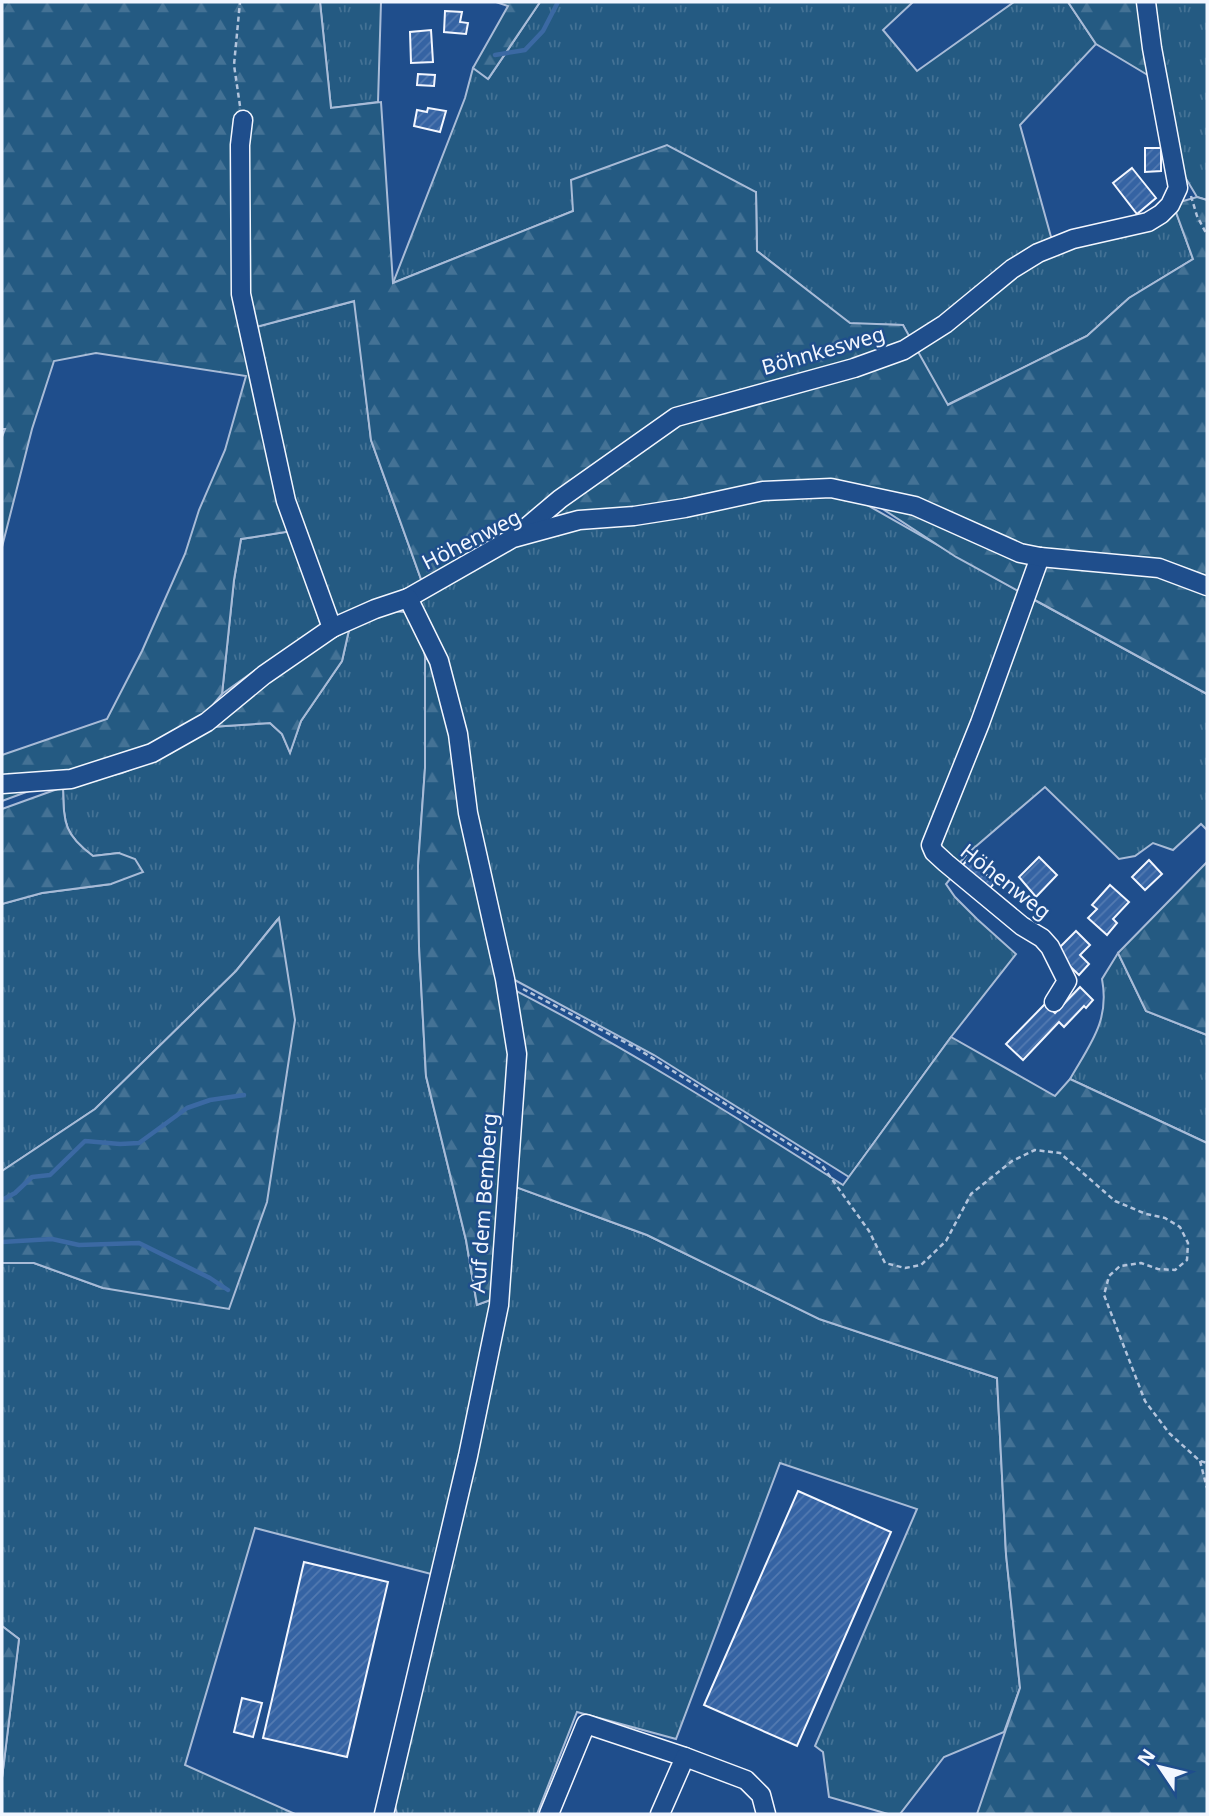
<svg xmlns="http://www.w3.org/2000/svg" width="1209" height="1816" font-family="'Noto Sans',sans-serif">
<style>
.grass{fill:url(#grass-tufts);stroke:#a8bbd7;stroke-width:2}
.forest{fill:url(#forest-firs);stroke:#a8bbd7;stroke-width:2}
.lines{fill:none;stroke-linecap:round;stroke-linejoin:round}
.stream{stroke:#3b69a3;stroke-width:4.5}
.building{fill:url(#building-hatch);stroke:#f2f6ff;stroke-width:2}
.minor-casing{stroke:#f2f6ff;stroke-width:21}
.path{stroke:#b3c4dc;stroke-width:2.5;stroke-dasharray:5 3.5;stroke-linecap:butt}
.minor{stroke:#1f4e8c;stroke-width:18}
.labels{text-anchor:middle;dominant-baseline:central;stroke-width:5;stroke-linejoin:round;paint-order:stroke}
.street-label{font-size:21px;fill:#f2f6ff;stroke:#1f4e8c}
</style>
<defs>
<pattern id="grass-tufts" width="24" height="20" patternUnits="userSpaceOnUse" patternTransform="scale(1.75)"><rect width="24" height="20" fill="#245a82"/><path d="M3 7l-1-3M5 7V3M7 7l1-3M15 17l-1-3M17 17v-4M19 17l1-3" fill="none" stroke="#447295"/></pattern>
<pattern id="forest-firs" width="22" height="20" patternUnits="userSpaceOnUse" patternTransform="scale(1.75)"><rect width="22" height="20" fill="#245a82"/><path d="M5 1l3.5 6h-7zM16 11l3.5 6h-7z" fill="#447295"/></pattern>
<pattern id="building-hatch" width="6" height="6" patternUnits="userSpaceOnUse" patternTransform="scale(1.75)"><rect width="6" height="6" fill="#3563a3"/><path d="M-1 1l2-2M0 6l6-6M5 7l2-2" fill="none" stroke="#537ab1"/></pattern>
</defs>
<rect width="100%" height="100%" fill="#1f4e8c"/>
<!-- grass -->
<g class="grass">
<polygon points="320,2 381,2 378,102 331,108"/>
<polygon points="540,2 913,2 883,30 917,71 1014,2 1068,2 1096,44 1020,125 1053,244 911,342 903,325 850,324 757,251 756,192 573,211 393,283 465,98 473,68 489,78"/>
<polygon points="1149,2 1207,2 1207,200 1197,197 1182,172"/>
<polygon points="1173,204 1193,259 1129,298 1087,336 947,405 914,347 1012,271"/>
<polygon points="355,301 371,440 422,582 340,619 328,608 277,442 251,328"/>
<polygon points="826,496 853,497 1024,594 926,847 955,873 946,884 955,897 977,919 1016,954 951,1037 849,1177 654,1055 511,978 484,859 472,788 464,722 453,687 419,609 422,599 514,545 541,535 763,497"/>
<polygon points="292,531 321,626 310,635 268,661 222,694 234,580 241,539"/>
<polygon points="1031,598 1207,694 1207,830 1201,824 1173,850 1153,843 1135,856 1119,859 1045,787 967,854 957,866 940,851 938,838"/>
<path d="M389,611L405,612C416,626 423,639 425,657V768L418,867L419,946L426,1076L466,1240L477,1305L493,1299L435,1575L255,1528L185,1765L295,1814H2V1778L19,1639L2,1626V1263H34L103,1288L278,919L236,971L95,1109L2,1171V904L42,893L111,884L119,853L93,856C63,834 64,822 63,787L122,773L171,753L210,727L270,723L282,734L290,752L301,721L342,661L349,630Z"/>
<path d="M1118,953L1146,1011L1207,1035V1143L1070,1079C1090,1044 1110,1021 1102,979Z"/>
<polygon points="516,1187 647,1235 820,1319 997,1378 1006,1554 1020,1688 1004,1732 944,1757 900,1814 888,1814 829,1797 823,1752 815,1746 917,1509 780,1463 676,1739 577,1712 537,1814 397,1814 394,1801"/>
</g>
<!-- forest -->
<g class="forest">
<polygon points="2,2 320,2 331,108 381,102 393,283 573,211 571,180 667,145 756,192 757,251 850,323 903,325 948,405 1087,336 1129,298 1193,259 1173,204 1197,197 1207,200 1207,694 956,557 843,483 547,521 422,582 371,440 354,301 245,330 292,531 241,539 234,580 222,694 207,712 164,741 2,801 2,755 107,719 142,651 185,554 199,510 225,450 246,376 96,353 54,361 32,429 2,547 2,437 5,429 2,429"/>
<polygon points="496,2 540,2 488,79 473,68 508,6"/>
<polygon points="1068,2 1149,2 1156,80 1096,44"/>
<path d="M349,630L342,661L301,721L290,753L282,734L270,723L210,727C255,691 297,655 349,630Z"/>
<path d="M425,657L434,666L507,986C623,1046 733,1115 843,1185L951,1037L1055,1096L1070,1079L1207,1143V1814H977L1020,1688L1006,1554L997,1378L819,1319L647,1235L516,1187L498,1199L493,1299L477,1305L466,1240L426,1076L419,946L418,866L425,768Z"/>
<path d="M63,787C64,822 63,834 93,856L119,853L135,859L143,872L111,884L42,893L2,904V809Z"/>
<polygon points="1207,862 1207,1035 1146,1011 1118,953"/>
<polygon points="279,918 295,1020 267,1202 229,1309 103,1288 34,1263 2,1263 2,1171 95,1109 236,971"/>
<polygon points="2,1626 19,1639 2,1778"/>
</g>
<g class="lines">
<!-- stream -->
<g class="stream">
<polyline points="495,55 525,50 543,31 558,2"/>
<polyline points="2,1200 15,1193 32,1177 50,1175 85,1141 120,1144 139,1143 187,1108 210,1100 244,1095"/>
<polyline points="2,1242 52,1239 79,1245 139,1243 210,1278 228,1290"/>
</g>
</g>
<!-- building -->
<g class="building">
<polygon points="445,11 462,12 460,22 468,23 466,34 444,32"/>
<polygon points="431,30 433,62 411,63 410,32"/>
<polygon points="418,74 435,75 434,86 417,85"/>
<polygon points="428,108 446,111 440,132 414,126 417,110 427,112"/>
<polygon points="1145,148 1161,148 1161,171 1145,172"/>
<polygon points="1132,168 1156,198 1137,214 1113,183"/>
<polygon points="1039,857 1057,875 1036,897 1019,877"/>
<polygon points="968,859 995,882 987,892 961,867"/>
<polygon points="1149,860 1162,874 1145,890 1132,877"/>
<polygon points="1110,885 1129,902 1113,919 1117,923 1107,935 1088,918 1097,909 1092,905"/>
<polygon points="1076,931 1090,945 1080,955 1089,964 1079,975 1055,952"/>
<polygon points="1080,987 1093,1000 1086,1008 1084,1006 1064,1027 1059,1022 1023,1060 1006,1044 1045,1004 1055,1013"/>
<polygon points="798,1491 891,1532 797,1746 704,1705"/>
<polygon points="304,1562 388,1582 347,1757 263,1738"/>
<polygon points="242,1698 262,1703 253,1737 234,1732"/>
</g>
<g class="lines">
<defs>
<g id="minor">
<polyline points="243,120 240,145 241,294 286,501 332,628"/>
<polyline points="521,532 560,499 676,417 854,368 904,350 945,324 1012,269 1038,253 1073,239 1148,222 1161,214 1170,205 1178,188 1152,48 1146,2"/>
<polyline points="1040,557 980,723 931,845 934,852 946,863 1022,926 1042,938 1050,947 1067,981 1054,1002"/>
<polyline points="2,784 71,779 152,753 207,722 264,675 332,628 375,609 408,598 513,538 579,520 634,516 685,508 763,491 831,488 915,506 1020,553 1040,557 1159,568 1207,586"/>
<polyline points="384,1814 468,1456 499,1305 517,1054 505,979 468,813 458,734 439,661 408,598"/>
<polyline points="549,1814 586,1724 685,1757"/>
<polyline points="660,1814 685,1757 746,1780 761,1795 766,1814"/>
</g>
</defs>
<!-- minor casing -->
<use href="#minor" class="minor-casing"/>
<!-- path -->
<g class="path">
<polyline points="240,106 234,65 240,2"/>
<polyline points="1191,196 1197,216 1207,235"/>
<polyline points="523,989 638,1049 821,1164 869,1231 885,1263 905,1268 921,1265 946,1241 971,1194 1012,1161 1035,1150 1060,1153 1115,1201 1146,1214 1165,1218 1180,1227 1188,1243 1187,1260 1175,1270 1158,1269 1141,1263 1120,1266 1109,1276 1104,1295 1145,1401 1169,1433 1200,1461 1207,1463"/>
<polyline points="1200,1461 1207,1488"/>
</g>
<!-- minor -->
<use href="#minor" class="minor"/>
</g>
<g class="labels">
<!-- street labels -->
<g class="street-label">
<text transform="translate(823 350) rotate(-16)">Böhnkesweg</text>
<text transform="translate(471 539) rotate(-27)">Höhenweg</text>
<text transform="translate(1006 881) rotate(38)">Höhenweg</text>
<text transform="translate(483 1203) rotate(-86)">Auf dem Bemberg</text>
</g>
</g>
<!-- border -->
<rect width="1209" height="1816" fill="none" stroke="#f2f6ff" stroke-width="7"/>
<!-- north arrow -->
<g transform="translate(1160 1767) rotate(305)" stroke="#1f4e8c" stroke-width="5" paint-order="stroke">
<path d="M0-5L12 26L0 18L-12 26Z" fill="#f2f6ff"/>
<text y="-10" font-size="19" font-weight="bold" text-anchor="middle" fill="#f2f6ff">N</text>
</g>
</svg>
